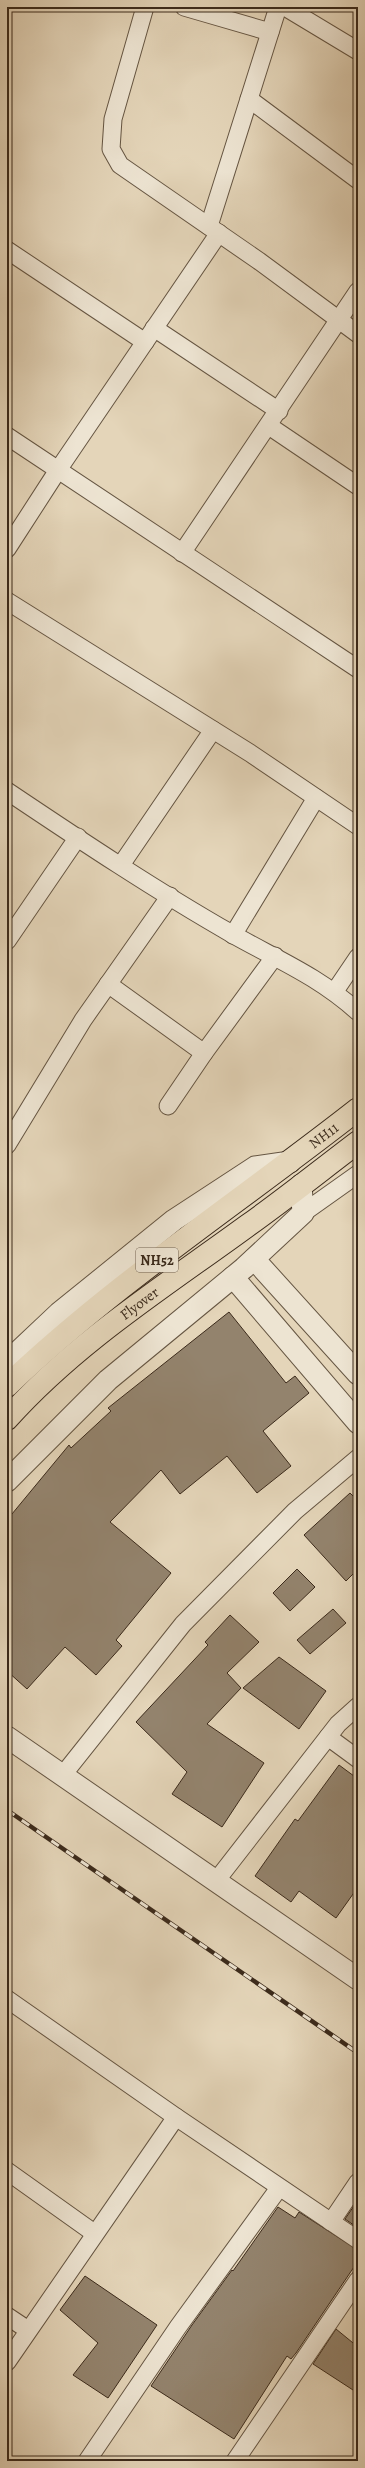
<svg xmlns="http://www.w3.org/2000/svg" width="365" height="2468" font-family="Alegreya,serif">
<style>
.building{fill:#93836d;stroke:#3b2a1b}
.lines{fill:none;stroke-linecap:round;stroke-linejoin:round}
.minor-casing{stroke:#655542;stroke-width:19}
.tertiary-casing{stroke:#655542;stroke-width:23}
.trunk-casing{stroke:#3b2a1b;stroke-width:24}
.minor{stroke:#ede4d2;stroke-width:17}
.tertiary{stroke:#ede4d2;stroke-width:21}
.trunk{stroke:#e4d5b9;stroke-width:22}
.rail-casing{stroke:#3b2a1b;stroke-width:4.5}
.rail{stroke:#ede4d2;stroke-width:3;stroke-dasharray:9;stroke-linecap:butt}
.labels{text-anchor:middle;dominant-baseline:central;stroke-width:3;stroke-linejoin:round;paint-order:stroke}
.shield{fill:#ede4d2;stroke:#706252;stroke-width:1}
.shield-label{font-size:14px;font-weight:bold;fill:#3b2a1b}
.street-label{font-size:15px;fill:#3b2a1b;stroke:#ede4d2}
</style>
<rect width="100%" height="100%" fill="#e4d5b9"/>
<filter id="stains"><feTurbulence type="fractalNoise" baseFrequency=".005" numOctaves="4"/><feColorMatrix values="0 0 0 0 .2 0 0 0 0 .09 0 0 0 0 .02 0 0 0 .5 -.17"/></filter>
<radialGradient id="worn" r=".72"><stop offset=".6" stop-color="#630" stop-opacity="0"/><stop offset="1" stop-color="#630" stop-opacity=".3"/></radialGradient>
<!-- building -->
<g class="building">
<polygon points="229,1312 286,1383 295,1376 309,1393 263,1431 291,1466 257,1493 227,1456 180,1494 161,1470 110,1522 171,1573 116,1640 122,1646 96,1675 65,1647 27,1689 7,1671 7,1520 69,1445 71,1448 111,1411 108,1408"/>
<polygon points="350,1493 358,1501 358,1569 346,1581 304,1535"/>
<polygon points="297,1569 315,1587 290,1611 273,1593"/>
<polygon points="333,1609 346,1623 310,1654 297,1640"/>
<polygon points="230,1615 259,1642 227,1673 241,1688 207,1724 264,1763 222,1827 172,1794 187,1772 136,1722 208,1645 205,1642"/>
<polygon points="279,1657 326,1691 299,1729 243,1688"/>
<polygon points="339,1765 358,1779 358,1887 336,1918 299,1891 291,1902 255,1876 295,1819 298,1821"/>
<polygon points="358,2200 358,2228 345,2219"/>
<polygon points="278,2207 295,2218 299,2212 358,2250 358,2261 296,2353 291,2359 287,2356 234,2439 151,2386 192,2325 232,2270 233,2271"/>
<polygon points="85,2276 157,2325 108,2398 73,2375 98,2343 60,2310"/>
<polygon points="336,2329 358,2347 358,2382 353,2390 313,2364"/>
</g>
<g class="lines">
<defs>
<g id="minor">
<polyline points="145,7 113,119 111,149 120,165 259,261 358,334"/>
<polyline points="184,7 270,32"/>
<polyline points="285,7 358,51"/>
<polyline points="249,99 358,180"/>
<polyline points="209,226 278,7"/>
<polyline points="7,250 145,342"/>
<polyline points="154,328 279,411"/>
<polyline points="269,426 358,486"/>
<polyline points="7,436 358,669"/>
<polyline points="7,549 58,470 219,233"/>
<polyline points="182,553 358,291"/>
<polyline points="7,601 250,753 358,826"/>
<path d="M7,791C80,840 155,890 232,934C278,960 318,976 358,1012"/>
<polyline points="121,865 213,730"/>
<polyline points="233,935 316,798"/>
<polyline points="7,941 78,837"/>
<polyline points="108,984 204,1053 275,956"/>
<polyline points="335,991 358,957"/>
<polyline points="168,1106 204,1053"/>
<polyline points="7,1145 83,1020 170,896"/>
<polyline points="303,1213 358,1174"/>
<polyline points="328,1737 358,1759"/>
<polyline points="62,1776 183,1624 295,1511 358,1458"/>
<polyline points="216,1881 338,1724 358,1706"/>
<polyline points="7,1999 176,2117 358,2240"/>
<polyline points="7,2171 94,2233"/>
<polyline points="331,2222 358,2182"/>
<polyline points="7,2316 28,2330"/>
<polyline points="7,2362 176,2117"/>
<polyline points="87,2461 178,2327 279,2188"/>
<polyline points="235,2461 358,2280"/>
</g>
<g id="tertiary">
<polyline points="254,1259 358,1374"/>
<polyline points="233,1277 358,1423"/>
<polyline points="7,1362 59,1313 174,1220 255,1167 290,1162"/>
<polyline points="7,1481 108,1380 244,1268 303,1213 301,1185"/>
<polyline points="7,1737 358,1979"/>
</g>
<g id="trunk">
<path id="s1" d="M7,1386C115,1283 241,1201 358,1109"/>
<path id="s2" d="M7,1419C76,1342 165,1286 247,1226C285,1199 321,1170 358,1142"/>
</g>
</defs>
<!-- minor casing -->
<use href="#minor" class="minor-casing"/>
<!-- tertiary casing -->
<use href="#tertiary" class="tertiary-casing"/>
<!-- trunk casing -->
<use href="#trunk" class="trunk-casing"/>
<!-- minor -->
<use href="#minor" class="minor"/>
<!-- tertiary -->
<use href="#tertiary" class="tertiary"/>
<!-- trunk -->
<use href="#trunk" class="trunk"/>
<defs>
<polyline id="rail" points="7,1810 358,2053"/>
</defs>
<!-- rail casing -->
<use href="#rail" class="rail-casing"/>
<!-- rail -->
<use href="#rail" class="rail"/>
</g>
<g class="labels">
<!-- shield labels -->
<rect class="shield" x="136" y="1248" width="42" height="24" rx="3"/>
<g class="shield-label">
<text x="157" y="1260">NH52</text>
</g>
<!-- street labels -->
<g class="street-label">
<text stroke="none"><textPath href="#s1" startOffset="404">NH11</textPath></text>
<text stroke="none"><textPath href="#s2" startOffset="176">Flyover</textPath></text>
</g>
</g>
<!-- margin -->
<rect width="365" height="2468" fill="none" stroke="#e4d5b9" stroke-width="24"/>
<rect x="8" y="8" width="349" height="2452" fill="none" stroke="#3b2a1b" stroke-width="2"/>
<rect x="12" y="12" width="341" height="2444" fill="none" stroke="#3b2a1b"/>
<rect width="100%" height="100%" filter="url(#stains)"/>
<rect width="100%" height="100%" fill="url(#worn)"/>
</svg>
